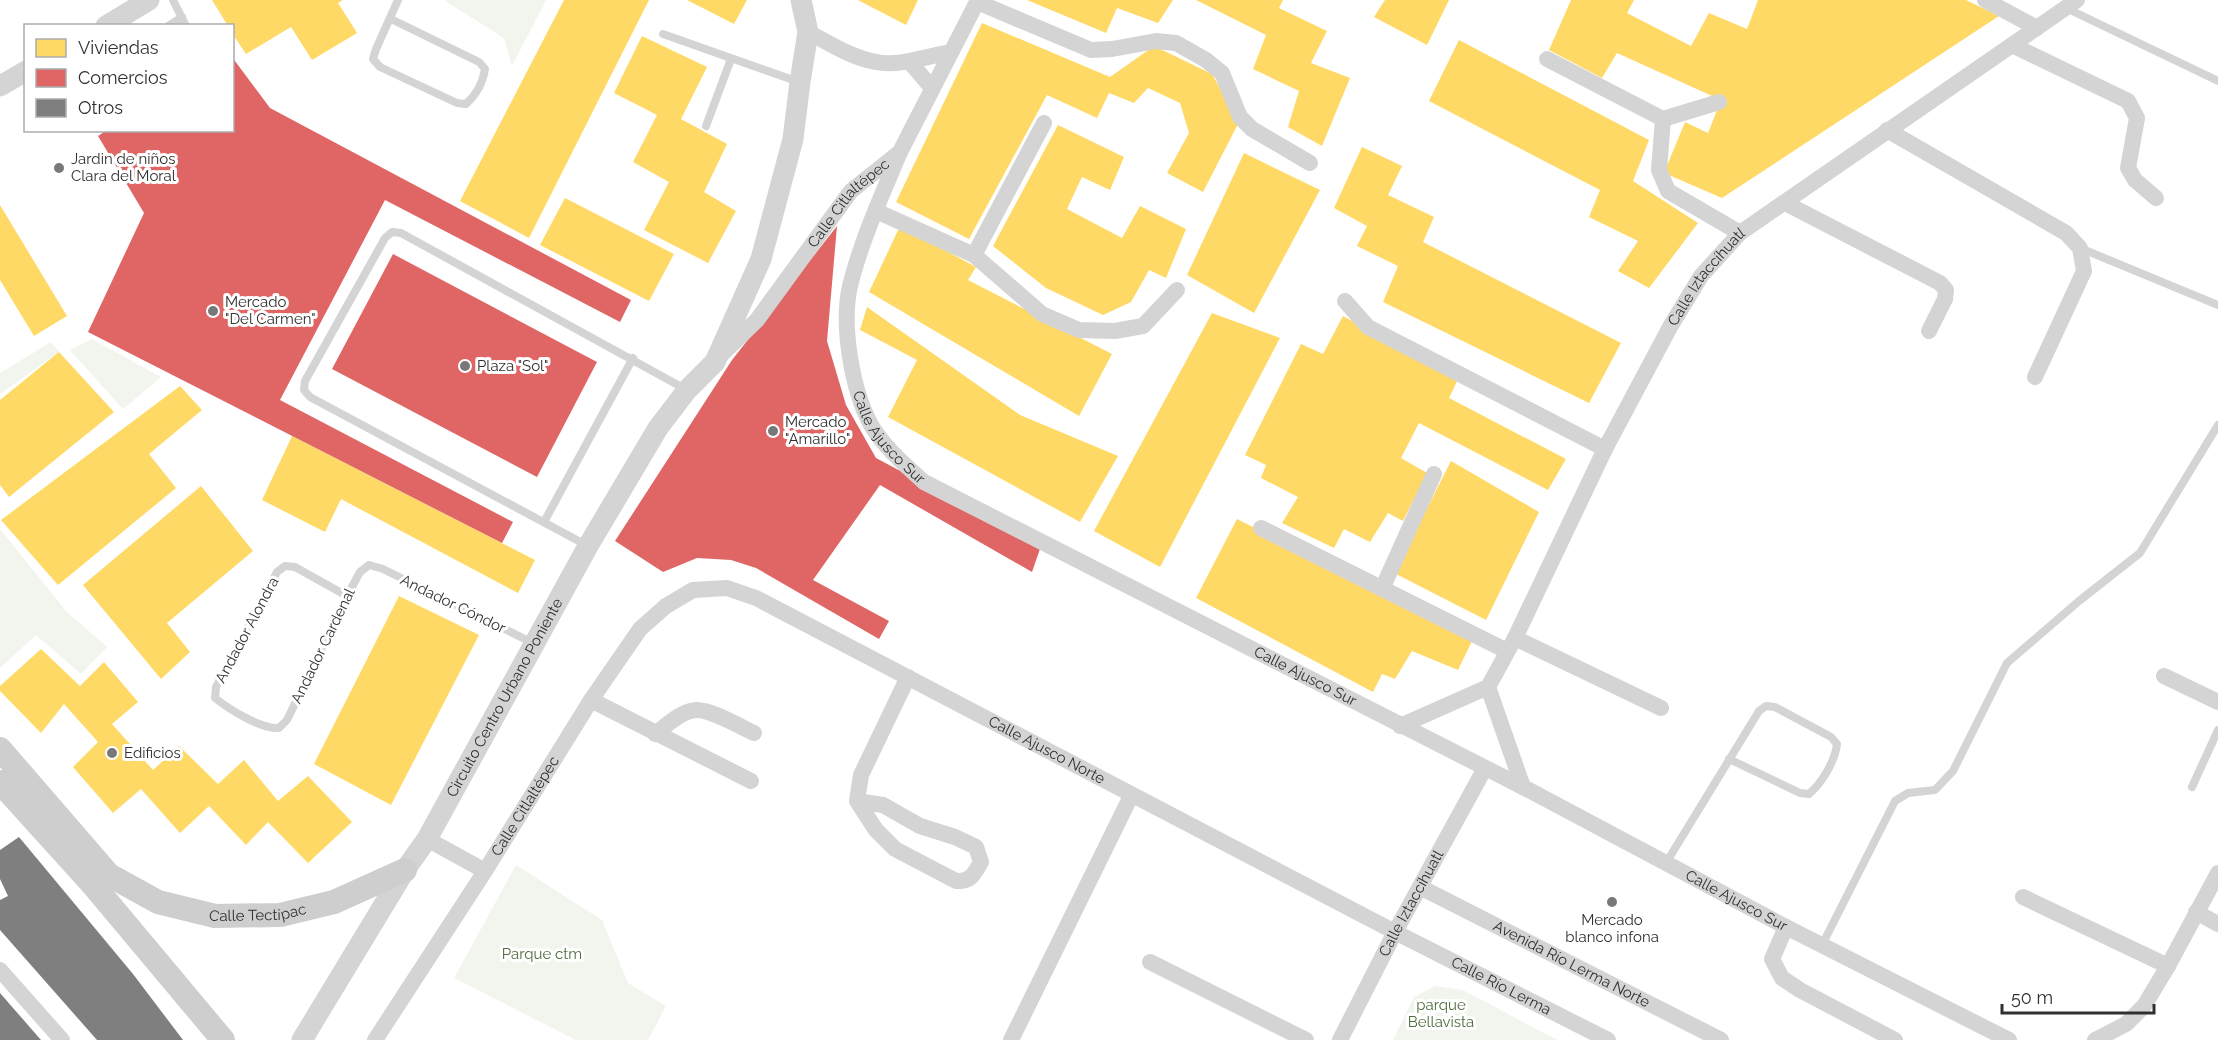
<svg xmlns="http://www.w3.org/2000/svg" width="2218" height="1040" font-family="Raleway,sans-serif">
<style>
.green{fill:#f1f5ed}
.homes{fill:#ffd966}
.shops{fill:#e06666}
.building{fill:#7f7f7f}
.lines{fill:none;stroke-linecap:round;stroke-linejoin:round}
.service{stroke:#d4d4d4;stroke-width:8}
.minor{stroke:#d4d4d4;stroke-width:16}
.tertiary{stroke:#d4d4d4;stroke-width:21}
.secondary{stroke:#cecece;stroke-width:24}
.poi-dot{fill:#787878;stroke:#fff;stroke-width:2}
.labels{text-anchor:middle;dominant-baseline:central;stroke-width:6;stroke-linejoin:round;paint-order:stroke}
.poi-label{font-size:15px;fill:#303030;stroke:#fff;text-anchor:start}
.street-label{font-size:15px;fill:#303030;stroke:#fff}
.park-label{font-size:15px;fill:#4f6c3d;stroke:#fff}
</style>
<rect width="100%" height="100%" fill="#fff"/>
<!-- green -->
<g class="green">
<polygon points="446,0 546,0 512,66 504,38 445,1"/>
<polygon points="92,339 161,377 123,409 70,350"/>
<polygon points="51,342 59,352 0,394 0,373"/>
<polygon points="0,529 66,611 107,647 81,674 36,635 0,668"/>
<polygon points="516,865 602,920 628,983 666,1006 648,1040 576,1040 454,978"/>
<polygon points="1435,986 1463,990 1557,1040 1393,1040 1414,997"/>
</g>
<!-- homes -->
<g class="homes">
<polygon points="212,0 343,0 338,3 357,33 312,60 291,27 246,54 232,33 232,26 228,26"/>
<polygon points="564,0 649,0 529,238 460,201"/>
<polygon points="687,0 747,0 734,24"/>
<polygon points="858,0 918,0 906,25"/>
<polygon points="1027,0 1173,0 1158,23 1117,8 1106,33"/>
<polygon points="1196,0 1283,0 1279,8 1327,31 1311,63 1350,78 1322,146 1288,127 1299,91 1253,69 1266,35"/>
<polygon points="1385,0 1449,0 1427,45 1374,17"/>
<polygon points="1571,0 1634,0 1627,13 1691,46 1709,13 1747,29 1758,0 1966,0 1999,16 1722,198 1664,173 1685,122 1708,133 1721,100 1617,53 1602,78 1549,50"/>
<polygon points="982,23 1110,77 1154,46 1212,74 1239,122 1203,192 1167,173 1189,133 1180,103 1148,88 1134,103 1109,93 1097,118 1047,95 969,239 896,202"/>
<polygon points="642,36 707,67 681,119 727,144 704,192 736,211 708,263 644,230 669,182 633,162 657,115 614,93"/>
<polygon points="1459,40 1649,140 1633,181 1698,223 1649,288 1618,271 1638,241 1589,217 1600,190 1429,101"/>
<polygon points="1058,125 1124,157 1110,190 1082,177 1067,209 1122,238 1140,206 1186,229 1166,278 1149,270 1131,302 1103,315 1046,288 993,246"/>
<polygon points="1362,147 1402,166 1388,195 1434,217 1423,242 1621,343 1589,403 1383,302 1398,266 1357,246 1367,226 1334,208"/>
<polygon points="1244,153 1320,190 1254,313 1187,275"/>
<polygon points="565,198 674,254 649,301 540,245"/>
<polygon points="0,205 67,316 34,336 0,280"/>
<polygon points="900,226 976,267 968,280 1112,354 1079,416 869,292"/>
<polygon points="867,307 1020,415 1118,456 1080,522 888,417 917,360 860,330"/>
<polygon points="1212,313 1280,338 1160,567 1094,531"/>
<polygon points="1343,316 1458,379 1449,398 1566,459 1548,490 1419,423 1401,458 1427,473 1403,521 1388,513 1370,542 1344,529 1334,548 1282,523 1298,497 1261,478 1266,465 1245,455 1301,344 1323,354"/>
<polygon points="59,352 114,412 9,497 0,485 0,400"/>
<polygon points="180,386 202,410 149,454 176,488 58,585 1,520"/>
<polygon points="292,436 535,560 518,593 341,499 325,532 262,500"/>
<polygon points="1451,461 1539,512 1486,620 1394,573"/>
<polygon points="201,486 253,551 167,623 190,652 161,679 83,585"/>
<polygon points="1237,519 1473,639 1458,670 1412,651 1395,679 1382,674 1373,692 1196,598"/>
<polygon points="399,596 479,635 391,805 314,764"/>
<polygon points="41,649 80,686 104,662 138,702 112,724 153,770 179,746 218,784 244,760 278,801 308,776 352,822 308,863 268,822 246,845 209,806 180,833 141,789 113,813 73,767 98,742 64,704 41,733 0,691 0,686"/>
</g>
<!-- shops -->
<g class="shops">
<polygon points="232,57 270,108 631,300 620,322 385,200 280,400 513,522 502,543 88,332 144,213 98,136 107,130 232,130"/>
<polygon points="837,226 827,341 846,405 876,458 1041,546 1032,572 880,485 813,580 889,621 879,639 756,568 731,560 697,558 663,572 615,541 732,360"/>
<polygon points="393,254 597,362 537,477 332,369"/>
</g>
<!-- building -->
<g class="building">
<polygon points="19,837 133,974 183,1040 97,1040 0,930 0,900 8,896 0,879 0,850"/>
<polygon points="0,993 41,1040 0,1040"/>
</g>
<g class="lines">
<!-- service -->
<g class="service">
<polyline points="173,0 186,26"/>
<polyline points="2066,8 2218,81"/>
<path d="M391,19L479,62L485,69C483,82 476,95 466,104L457,103L380,67L373,59L376,49L398,0"/>
<polyline points="168,26 182,17"/>
<polyline points="663,34 799,82"/>
<polyline points="706,126 731,59"/>
<polyline points="2080,248 2218,305"/>
<polyline points="544,522 633,358"/>
<polyline points="588,546 310,397 304,390 305,381 385,238 392,232 401,233 687,390"/>
<path d="M347,596L295,567L285,566L277,572L216,687L215,698C230,710 261,729 279,728L287,720L347,596L360,572L369,565L383,569L535,644"/>
<polyline points="2192,787 2218,730"/>
<path d="M1666,863L1759,711L1766,706L1775,707L1831,737L1837,744C1835,761 1822,783 1809,794L1800,793L1729,759"/>
<polyline points="1822,945 1895,801 1908,793 1935,790 1953,771 2007,663 2079,601 2140,553 2218,425"/>
</g>
<!-- minor -->
<g class="minor">
<polyline points="1985,0 2037,28"/>
<polyline points="977,2 1091,50 1112,49 1156,41 1176,43 1206,60 1222,73 1240,117 1252,129 1310,163"/>
<path d="M808,32C829,43 852,58 876,62C897,67 929,56 950,52"/>
<polyline points="2012,45 2128,101 2137,118 2128,168 2135,180 2156,198"/>
<polyline points="1547,59 1663,119 1659,170 1668,191 1740,233"/>
<polyline points="909,61 932,88"/>
<polyline points="1663,119 1719,102"/>
<polyline points="1887,130 2066,233 2080,248 2084,271 2035,377"/>
<path id="s1" d="M900,152C882,195 861,241 850,286C841,325 852,390 871,425C884,447 905,465 924,482L1523,787L1786,927L2009,1040"/>
<polyline points="1785,203 1940,283 1946,290 1945,299 1929,331"/>
<polyline points="876,211 974,255 1042,314 1079,330 1115,331 1143,326 1177,290"/>
<polyline points="974,255 1044,123"/>
<polyline points="1345,301 1368,327 1605,449"/>
<path id="s2" d="M719,357L757,320L851,191L900,152L978,0"/>
<polyline points="1261,528 1507,651"/>
<polyline points="1382,589 1434,474"/>
<polyline points="1515,638 1661,708"/>
<polyline points="2164,676 2218,702"/>
<polyline points="1488,687 1523,787"/>
<polyline points="591,700 751,781"/>
<path id="s3" d="M1400,726L1488,687L1515,638L1605,449L1670,327L1701,276L1740,233L2077,0"/>
<path d="M655,734C667,725 681,711 696,710C710,709 741,727 754,733"/>
<path d="M857,801L883,805L920,826L955,837L976,847L981,862C974,874 971,882 956,881L895,849L876,830L857,801L861,775L908,677"/>
<polyline points="427,839 485,871"/>
<path id="s4" d="M1420,887L1721,1040"/>
<polyline points="2023,897 2168,966"/>
<polyline points="2196,912 2218,924"/>
<polyline points="1786,927 1772,959 1782,978 1800,990 1895,1040"/>
<polyline points="1150,962 1306,1040"/>
<polyline points="0,970 62,1040"/>
<path id="s5" d="M375,1040L485,871L591,700L640,629L666,606L693,590L727,588L756,598L1395,932L1608,1040"/>
<polyline points="1011,1040 1131,796"/>
<path id="s6" d="M1340,1040L1395,932L1485,768"/>
<polyline points="2095,1040 2126,1024 2144,1006 2168,966 2218,873"/>
</g>
<!-- tertiary -->
<g class="tertiary">
<polyline points="106,26 149,0"/>
<polyline points="0,86 26,71"/>
<path id="s7" d="M302,1040L405,870L427,839L588,546L658,428L687,390L715,362L761,259L793,139L800,82L808,32L801,0"/>
</g>
<!-- secondary -->
<g class="secondary">
<path id="s8" d="M0,749L109,875L158,902L215,916L280,915L334,902L405,870"/>
<polyline points="0,782 94,886 223,1040"/>
</g>
</g>
<!-- markers -->
<g class="poi-dot">
<circle cx="59" cy="168" r="6"/>
<circle cx="213" cy="311" r="6"/>
<circle cx="465" cy="366" r="6"/>
<circle cx="773" cy="431" r="6"/>
<circle cx="112" cy="753" r="6"/>
<circle cx="1612" cy="902" r="6"/>
</g>
<g class="labels">
<!-- poi labels -->
<g class="poi-label">
<text x="71" y="159">Jardin de niños<tspan x="71" dy="17">Clara del Moral</tspan></text>
<text x="225" y="302">Mercado<tspan x="225" dy="17">"Del Carmen"</tspan></text>
<text x="477" y="366">Plaza "Sol"</text>
<text x="785" y="422">Mercado<tspan x="785" dy="17">"Amarillo"</tspan></text>
<text x="124" y="753">Edificios</text>
<text x="1612" y="920" text-anchor="middle">Mercado<tspan x="1612" dy="17">blanco infona</tspan></text>
</g>
<!-- street labels -->
<g class="street-label">
<text stroke="none"><textPath href="#s2" startOffset="202">Calle Citlaltépec</textPath></text>
<text stroke="none"><textPath href="#s3" startOffset="562">Calle Iztaccíhuatl</textPath></text>
<text stroke="none"><textPath href="#s1" startOffset="306">Calle Ajusco Sur</textPath></text>
<text transform="translate(453 604) rotate(26)">Andador Cóndor</text>
<text transform="translate(247 630) rotate(-62)">Andador Alondra</text>
<text transform="translate(323 646) rotate(-64)">Andador Cardenal</text>
<text stroke="none"><textPath href="#s1" startOffset="792">Calle Ajusco Sur</textPath></text>
<text stroke="none"><textPath href="#s7" startOffset="398">Circuito Centro Urbano Poniente</textPath></text>
<text stroke="none"><textPath href="#s5" startOffset="948">Calle Ajusco Norte</textPath></text>
<text stroke="none"><textPath href="#s5" startOffset="278">Calle Citlaltépec</textPath></text>
<text stroke="none"><textPath href="#s1" startOffset="1278">Calle Ajusco Sur</textPath></text>
<text stroke="none"><textPath href="#s6" startOffset="154">Calle Iztaccíhuatl</textPath></text>
<text stroke="none"><textPath href="#s8" startOffset="324">Calle Tectipac</textPath></text>
<text stroke="none"><textPath href="#s4" startOffset="170">Avenida Río Lerma Norte</textPath></text>
<text stroke="none"><textPath href="#s5" startOffset="1460">Calle Río Lerma</textPath></text>
</g>
<!-- park labels -->
<g class="park-label">
<text x="542" y="954">Parque ctm</text>
<text x="1441" y="1005">parque<tspan x="1441" dy="17">Bellavista</tspan></text>
</g>
</g>
<!-- legend -->
<rect x="24" y="24" width="210" height="108" fill="#ffffff" stroke="#acacac" stroke-width="1.5"/>
<rect x="36" y="39" width="30" height="18" fill="#ffd966" stroke="#acacac" stroke-width="1.5"/>
<text x="78" y="54" font-size="18" fill="#303030">Viviendas</text>
<rect x="36" y="69" width="30" height="18" fill="#e06666" stroke="#acacac" stroke-width="1.5"/>
<text x="78" y="84" font-size="18" fill="#303030">Comercios</text>
<rect x="36" y="99" width="30" height="18" fill="#7f7f7f" stroke="#acacac" stroke-width="1.5"/>
<text x="78" y="114" font-size="18" fill="#303030">Otros</text>
<!-- scale -->
<path d="M2002 1004v9h152v-9" fill="none" stroke="#303030" stroke-width="3"/>
<text x="2011" y="1004" font-size="18" fill="#303030" stroke="#ffffff" stroke-width="4.5" paint-order="stroke">50 m</text>
</svg>
